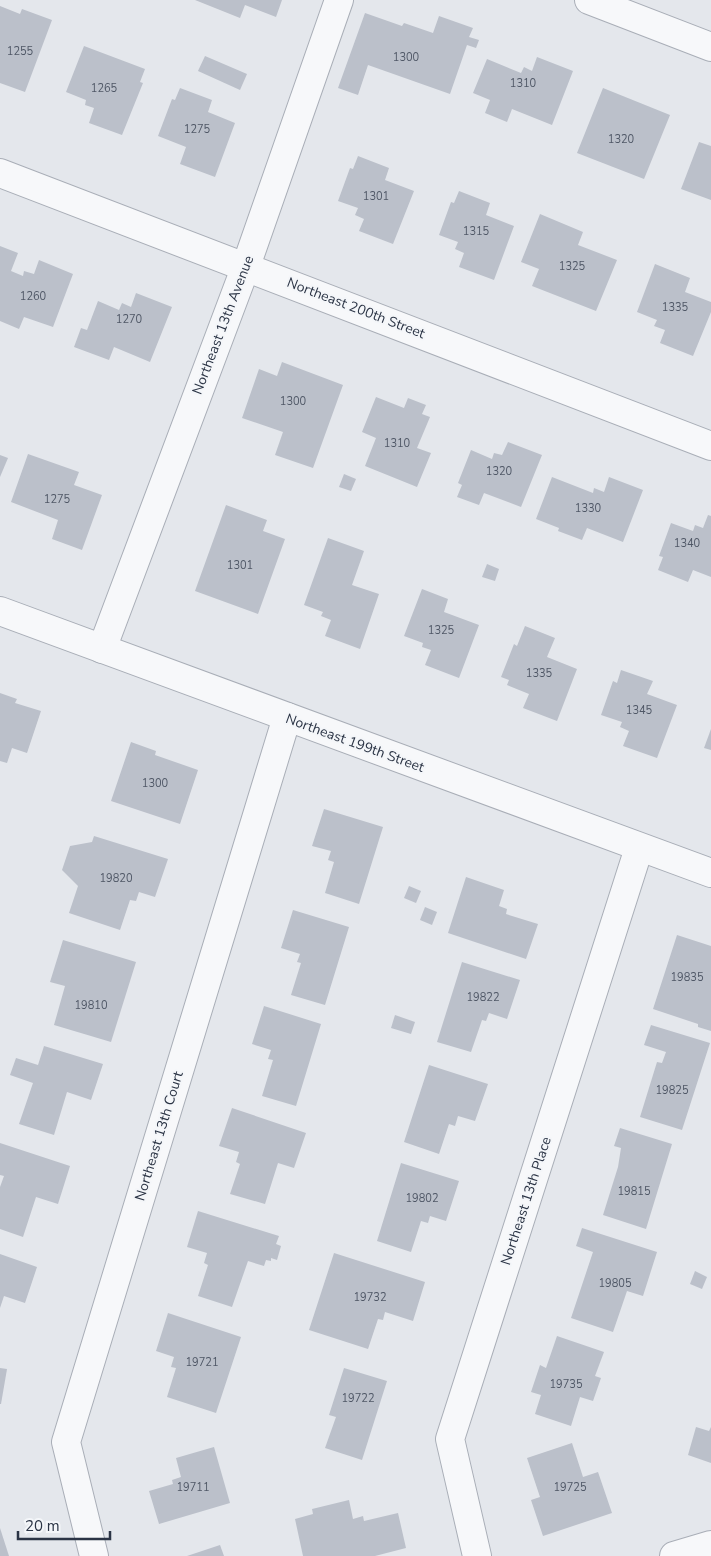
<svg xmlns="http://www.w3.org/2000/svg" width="711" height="1556" font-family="'Nunito Sans',sans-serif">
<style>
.building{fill:#bbc0ca}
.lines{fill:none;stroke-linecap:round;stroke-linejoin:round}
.street-casing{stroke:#a9aeb7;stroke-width:30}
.street{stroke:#f7f8fa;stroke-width:28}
.labels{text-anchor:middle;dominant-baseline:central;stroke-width:4;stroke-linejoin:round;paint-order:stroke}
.number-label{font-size:11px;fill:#4f5766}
.street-label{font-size:14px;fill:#2b3445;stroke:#f4f6f9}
</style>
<rect width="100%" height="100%" fill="#e4e7ec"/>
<!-- building -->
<g class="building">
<polygon points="195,0 282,0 276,17 245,5 240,18"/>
<polygon points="0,6 20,14 22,9 52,20 25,92 0,83"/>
<polygon points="365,13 402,26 404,23 433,33 439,16 473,28 469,37 479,40 476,48 467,45 450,94 368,65 358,95 338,88"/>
<polygon points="84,46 145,69 140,82 143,83 122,135 89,123 94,108 85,105 86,100 66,92"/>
<polygon points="205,56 247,74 240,90 198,71"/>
<polygon points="537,57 573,71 552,125 512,109 507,122 485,113 490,100 473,93 487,59 521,73 524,67 532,71"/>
<polygon points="180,88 212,100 208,112 235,123 215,177 180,164 186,147 158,136 172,99 175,100"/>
<polygon points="603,88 670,115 644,179 577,153"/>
<polygon points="699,142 711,146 711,200 681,189"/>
<polygon points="358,156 389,168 385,180 414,191 393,244 359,231 364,219 355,215 358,208 338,201 350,168 353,169"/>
<polygon points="459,191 490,203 486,215 514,226 494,280 459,267 464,253 455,249 458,242 439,235 451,202 454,203"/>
<polygon points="540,214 583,232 578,245 617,260 596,311 532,286 539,269 521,262"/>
<polygon points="0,246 18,253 11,271 23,276 24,271 34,274 39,260 73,274 53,327 24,317 19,329 0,321"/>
<polygon points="655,264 690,278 685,292 711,302 711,312 693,356 660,343 665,330 654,326 657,320 637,312"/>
<polygon points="136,293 172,307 150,362 114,347 109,360 74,347 81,328 87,330 98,301 119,310 122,303 131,307"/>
<polygon points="282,362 343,385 313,468 275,455 283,432 242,418 259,369 277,376"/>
<polygon points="376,397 404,408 408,398 426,405 422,414 430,417 417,448 431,453 417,487 365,466 376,438 362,432"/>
<polygon points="508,442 542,455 521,507 484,493 479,505 457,497 462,485 458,483 471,450 492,459 494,453 502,455"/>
<polygon points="28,454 79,472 74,485 102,495 82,550 52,539 58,520 11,502"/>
<polygon points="0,455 8,458 0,477"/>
<polygon points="344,474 356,479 351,491 339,487"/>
<polygon points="552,477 593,493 594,488 604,492 609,477 643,490 623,542 587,528 582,540 558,531 559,528 536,519"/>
<polygon points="226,505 267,520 263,531 285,539 258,614 195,591"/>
<polygon points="708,515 711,516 711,577 693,570 688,582 658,570 663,557 659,556 671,523 693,531 695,525 703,528"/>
<polygon points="328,538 364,551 352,585 379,594 360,649 325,636 331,620 321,616 323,612 304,605"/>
<polygon points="487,564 499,569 495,581 482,577"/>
<polygon points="422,589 448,599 444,612 479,625 459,678 425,665 431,650 422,647 423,643 404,636"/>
<polygon points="525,626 555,638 547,657 577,669 557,721 523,708 529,694 507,685 509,680 501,677 514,644 517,646"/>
<polygon points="621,670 653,681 647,694 677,705 657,758 623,746 629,731 620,727 622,722 601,715 613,681 617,683"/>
<polygon points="0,693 17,699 15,703 41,711 27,753 12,748 7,763 0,761"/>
<polygon points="711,729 711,750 704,748"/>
<polygon points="131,742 156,751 155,755 198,770 180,824 111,801"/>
<polygon points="324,809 383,827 359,904 325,893 334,862 328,860 331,851 312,846"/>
<polygon points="94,836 168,859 155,897 139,892 136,901 130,900 120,930 69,913 78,886 62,870 70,846 92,842"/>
<polygon points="466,877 504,890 499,906 507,909 506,914 538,924 526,959 448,933"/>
<polygon points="409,886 421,891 416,903 404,898"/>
<polygon points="425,907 437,912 432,925 420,920"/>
<polygon points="293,910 349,927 325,1005 291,995 301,963 297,962 300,954 281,948"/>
<polygon points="677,935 711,946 711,1031 698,1027 698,1024 653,1009"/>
<polygon points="63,940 136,962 111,1042 54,1025 65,986 50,982"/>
<polygon points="462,962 520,980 507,1019 489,1013 486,1021 482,1020 471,1052 437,1042"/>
<polygon points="264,1006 321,1024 296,1106 262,1096 273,1060 268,1059 271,1050 252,1044"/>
<polygon points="395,1015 415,1022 411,1034 391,1028"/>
<polygon points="651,1025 710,1043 682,1130 640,1117 657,1062 662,1063 666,1052 644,1045"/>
<polygon points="44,1046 103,1064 91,1100 67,1092 54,1135 19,1124 33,1083 10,1075 16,1058 38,1065"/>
<polygon points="429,1065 488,1084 475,1121 458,1116 455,1126 449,1124 439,1154 404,1142"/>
<polygon points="232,1108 306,1133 294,1168 278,1163 265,1204 230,1194 240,1164 236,1162 239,1152 219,1146"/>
<polygon points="620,1128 672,1144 646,1229 603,1215 618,1167 621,1148 614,1146"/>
<polygon points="0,1143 70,1166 58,1204 36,1197 23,1237 0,1229 0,1187 4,1176 0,1175"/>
<polygon points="401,1163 459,1181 446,1221 430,1216 428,1223 421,1221 411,1252 377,1241"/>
<polygon points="198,1211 279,1236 276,1244 281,1246 277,1260 271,1258 271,1261 266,1260 264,1266 248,1261 232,1307 198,1296 208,1265 204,1263 207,1253 187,1247"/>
<polygon points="582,1228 657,1252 643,1296 627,1291 613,1332 571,1318 593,1252 576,1246"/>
<polygon points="334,1253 425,1282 413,1321 385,1312 383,1320 378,1319 368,1349 309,1330"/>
<polygon points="0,1254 37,1267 25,1303 4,1296 0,1308"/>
<polygon points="695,1271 707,1277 702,1289 690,1284"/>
<polygon points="168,1313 241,1337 216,1413 167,1397 176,1368 171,1367 174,1357 156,1351"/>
<polygon points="557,1336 604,1352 595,1376 601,1378 593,1401 580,1397 571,1426 535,1414 541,1395 531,1392 540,1365 546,1368"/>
<polygon points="0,1368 7,1369 1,1404 0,1404"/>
<polygon points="344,1368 387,1381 362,1460 325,1448 336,1417 329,1415"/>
<polygon points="696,1427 709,1431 711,1427 711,1463 688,1455"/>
<polygon points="572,1443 583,1477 598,1472 612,1513 543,1536 531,1500 540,1497 527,1458"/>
<polygon points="214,1447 230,1503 159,1524 149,1491 173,1484 172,1480 181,1477 176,1458"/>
<polygon points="349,1500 353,1519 363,1516 364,1521 398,1513 406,1548 375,1556 303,1556 295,1519 313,1514 312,1509"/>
<polygon points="0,1529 0,1528 9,1556 0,1556"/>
<polygon points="220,1545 224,1556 187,1556"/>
</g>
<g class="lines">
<defs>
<g id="street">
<polyline points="589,0 711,47"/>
<polyline points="0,173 711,446"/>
<polyline points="0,611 711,873"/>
<polyline points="102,649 246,266 339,0"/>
<polyline points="94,1556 66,1442 287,717"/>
<polyline points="477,1556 450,1439 639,848"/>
<polyline points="674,1556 711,1545"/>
</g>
</defs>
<!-- street casing -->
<use href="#street" class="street-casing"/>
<!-- street -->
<use href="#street" class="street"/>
</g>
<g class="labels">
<!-- number labels -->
<g class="number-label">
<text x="20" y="51">1255</text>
<text x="406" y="57">1300</text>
<text x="523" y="83">1310</text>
<text x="104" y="88">1265</text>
<text x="197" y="129">1275</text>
<text x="621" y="139">1320</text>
<text x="376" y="196">1301</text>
<text x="476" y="231">1315</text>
<text x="572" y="266">1325</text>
<text x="33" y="296">1260</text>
<text x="675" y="307">1335</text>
<text x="129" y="319">1270</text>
<text x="293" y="401">1300</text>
<text x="397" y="443">1310</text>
<text x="499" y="471">1320</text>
<text x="57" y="499">1275</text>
<text x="588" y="508">1330</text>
<text x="687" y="543">1340</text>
<text x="240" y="565">1301</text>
<text x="441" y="630">1325</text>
<text x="539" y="673">1335</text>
<text x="639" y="710">1345</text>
<text x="155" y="783">1300</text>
<text x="116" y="878">19820</text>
<text x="687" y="977">19835</text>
<text x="483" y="997">19822</text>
<text x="91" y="1005">19810</text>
<text x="672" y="1090">19825</text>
<text x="634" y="1191">19815</text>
<text x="422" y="1198">19802</text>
<text x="615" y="1283">19805</text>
<text x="370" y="1297">19732</text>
<text x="202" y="1362">19721</text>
<text x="566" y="1384">19735</text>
<text x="358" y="1398">19722</text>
<text x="193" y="1487">19711</text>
<text x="570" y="1487">19725</text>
</g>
<!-- street labels -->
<g class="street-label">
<text transform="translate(356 308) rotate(21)">Northeast 200th Street</text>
<text transform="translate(223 325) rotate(-69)">Northeast 13th Avenue</text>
<text transform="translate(355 743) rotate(20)">Northeast 199th Street</text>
<text transform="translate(159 1136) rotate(-73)">Northeast 13th Court</text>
<text transform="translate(526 1201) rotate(-72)">Northeast 13th Place</text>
</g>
</g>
<!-- scale -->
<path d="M18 1531v8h92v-8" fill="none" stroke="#2b3445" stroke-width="2.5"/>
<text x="25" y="1531" font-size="15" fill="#2b3445" stroke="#f4f6f9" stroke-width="4" paint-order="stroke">20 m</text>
</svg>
